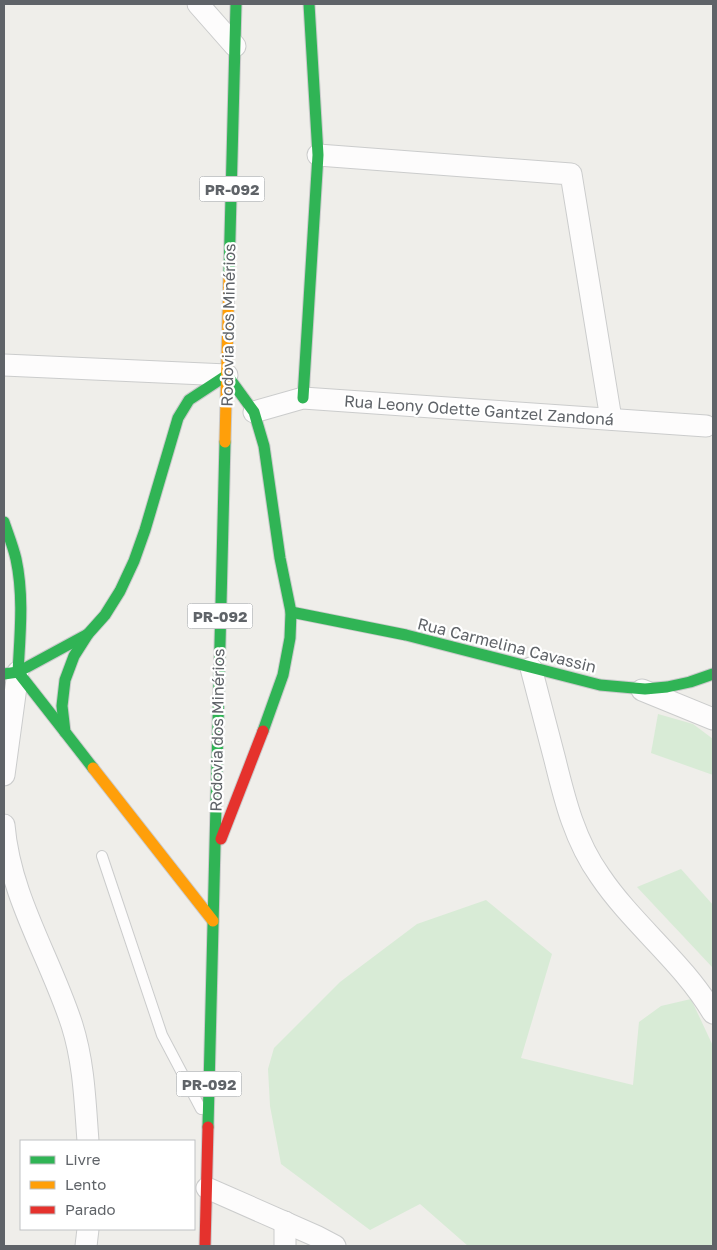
<svg xmlns="http://www.w3.org/2000/svg" width="717" height="1250" font-family="'Golos Text',sans-serif">
<style>
.green{fill:#d8ebd6}
.lines{fill:none;stroke-linecap:round;stroke-linejoin:round}
.lane-casing{stroke:#cbcccc;stroke-width:12}
.street-casing{stroke:#cbcccc;stroke-width:23}
.fast-casing{stroke:#cacacb;stroke-width:13}
.slow-casing{stroke:#cacacb;stroke-width:13}
.jam-casing{stroke:#cacacb;stroke-width:13}
.lane{stroke:#fdfcfc;stroke-width:10}
.street{stroke:#fdfcfc;stroke-width:21}
.fast{stroke:#30b455;stroke-width:11}
.slow{stroke:#ff9f0a;stroke-width:11}
.jam{stroke:#e5322d;stroke-width:11}
.labels{text-anchor:middle;dominant-baseline:central;stroke-width:4.5;stroke-linejoin:round;paint-order:stroke}
.shield{fill:#fff;stroke:#8f9295;stroke-width:1}
.shield-label{font-size:15px;font-weight:bold;fill:#5f6368}
.street-label{font-size:16px;fill:#5f6368;stroke:#fff}
</style>
<rect width="100%" height="100%" fill="#efeeea"/>
<!-- green -->
<g class="green">
<polygon points="658,714 693,724 713,739 713,775 651,753"/>
<polygon points="681,869 713,905 713,968 637,887"/>
<polygon points="486,900 552,954 521,1058 633,1085 639,1022 661,1006 691,999 713,1046 713,1246 468,1246 420,1204 370,1230 281,1164 270,1106 268,1069 274,1048 340,982 417,924"/>
</g>
<g class="lines">
<defs>
<polyline id="lane" points="102,856 162,1035 201,1109"/>
<g id="street">
<polyline points="198,4 235,46"/>
<polyline points="318,155 571,174 611,419"/>
<polyline points="4,365 227,375"/>
<polyline points="254,412 303,398 706,426"/>
<path d="M531,668C539,699 547,729 555,760C565,801 575,841 600,876C633,925 683,962 713,1013"/>
<polyline points="642,690 713,719"/>
<polyline points="4,775 18,672"/>
<path d="M4,825C10,897 50,957 72,1025C84,1063 85,1102 88,1141"/>
<polyline points="207,1188 316,1236 335,1246"/>
<polyline points="86,1246 88,1229"/>
<polyline points="285,1246 285,1222"/>
</g>
<g id="fast">
<polyline points="229,275 236,4"/>
<polyline points="227,375 254,412 264,446 280,558 291,612 290,638 283,675 263,731"/>
<polyline points="303,398 318,155 309,4"/>
<path d="M4,522C8,534 13,546 16,559C24,596 20,635 18,672"/>
<polyline points="291,612 406,635 600,685 645,689 667,687 690,682 713,674"/>
<polyline points="18,672 65,732"/>
<polyline points="4,674 18,672 88,634"/>
<polyline points="93,768 65,732 62,706 65,680 74,656 88,634 105,615 120,591 134,561 145,530 178,418 189,400 227,375"/>
<polyline points="208,1127 225,442"/>
</g>
<g id="slow">
<polyline points="225,442 229,275"/>
<polyline points="93,768 213,921"/>
</g>
<g id="jam">
<polyline points="221,839 263,731"/>
<polyline points="205,1246 208,1127"/>
</g>
</defs>
<!-- lane casing -->
<use href="#lane" class="lane-casing"/>
<!-- street casing -->
<use href="#street" class="street-casing"/>
<!-- fast casing -->
<use href="#fast" class="fast-casing"/>
<!-- slow casing -->
<use href="#slow" class="slow-casing"/>
<!-- jam casing -->
<use href="#jam" class="jam-casing"/>
<!-- lane -->
<use href="#lane" class="lane"/>
<!-- street -->
<use href="#street" class="street"/>
<!-- fast -->
<use href="#fast" class="fast"/>
<!-- slow -->
<use href="#slow" class="slow"/>
<!-- jam -->
<use href="#jam" class="jam"/>
</g>
<g class="labels">
<!-- shield labels -->
<g class="shield">
<rect x="199.5" y="176.5" width="65" height="25" rx="4"/>
<rect x="187.5" y="603.5" width="65" height="25" rx="4"/>
<rect x="176.5" y="1071.5" width="65" height="25" rx="4"/>
</g>
<g class="shield-label">
<text x="232" y="189">PR-092</text>
<text x="220" y="616">PR-092</text>
<text x="209" y="1084">PR-092</text>
</g>
<!-- street labels -->
<g class="street-label">
<text transform="translate(228 325) rotate(-89)">Rodovia dos Minérios</text>
<text transform="translate(479 410) rotate(4)">Rua Leony Odette Gantzel Zandoná</text>
<text transform="translate(507 645) rotate(14)">Rua Carmelina Cavassin</text>
<text transform="translate(217 730) rotate(-89)">Rodovia dos Minérios</text>
</g>
</g>
<!-- border -->
<rect width="717" height="1250" fill="none" stroke="#5f6368" stroke-width="10"/>
<!-- legend -->
<rect x="20" y="1140" width="175" height="90" fill="#ffffff" stroke="#bfc1c3"/>
<rect x="30" y="1156" width="25" height="8" fill="#30b455" stroke="#bfc1c3"/>
<text x="65" y="1165" font-size="15" fill="#5f6368">Livre</text>
<rect x="30" y="1181" width="25" height="8" fill="#ff9f0a" stroke="#bfc1c3"/>
<text x="65" y="1190" font-size="15" fill="#5f6368">Lento</text>
<rect x="30" y="1206" width="25" height="8" fill="#e5322d" stroke="#bfc1c3"/>
<text x="65" y="1215" font-size="15" fill="#5f6368">Parado</text>
</svg>
